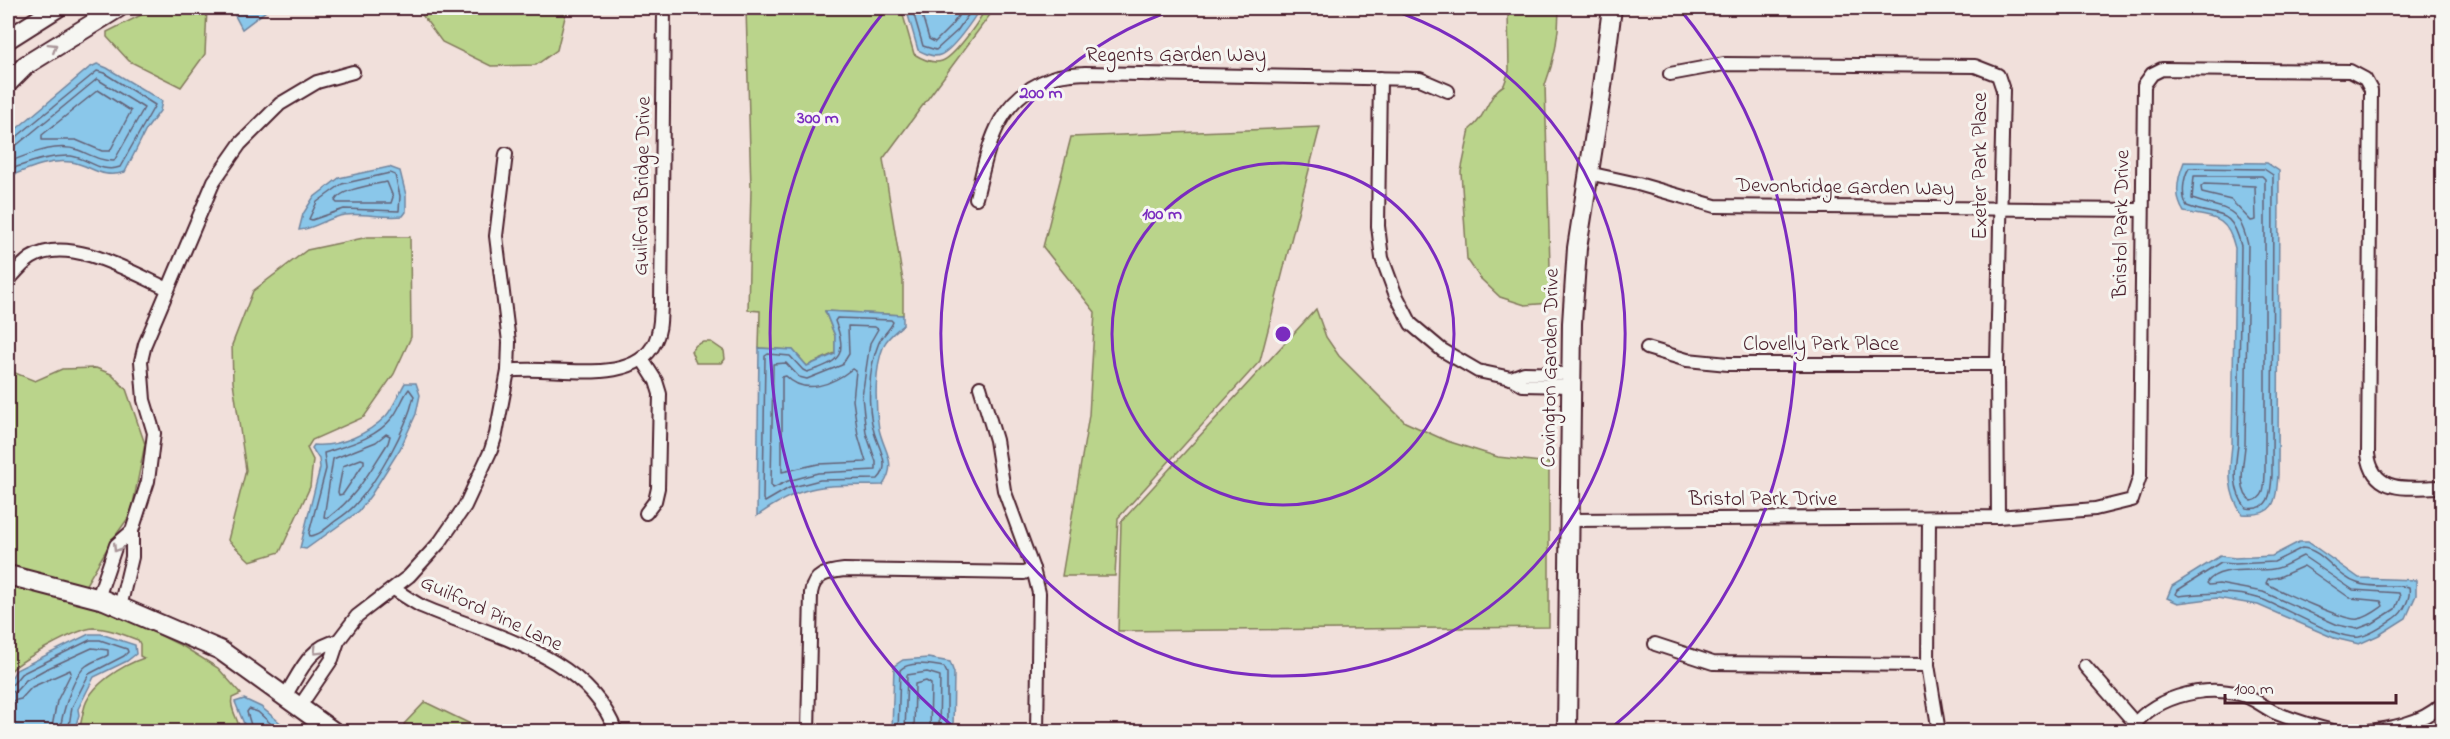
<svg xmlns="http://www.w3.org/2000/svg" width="2450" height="739" font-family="'Indie Flower',sans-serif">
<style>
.green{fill:#bad48b;stroke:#827a5b;stroke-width:1.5}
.water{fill:#8ac7ea;stroke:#70849e;stroke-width:1.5}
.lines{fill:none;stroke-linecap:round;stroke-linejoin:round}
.shore{stroke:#646277;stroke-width:1.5}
.street-casing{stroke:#4a1f2b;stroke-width:16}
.secondary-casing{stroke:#4a1f2b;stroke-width:22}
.street{stroke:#f6f6f2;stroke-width:12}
.secondary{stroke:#f6f6f2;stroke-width:18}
.oneway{stroke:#a99598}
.ring{fill:none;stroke:#7b2cbf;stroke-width:3}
.labels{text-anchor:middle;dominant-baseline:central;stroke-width:6;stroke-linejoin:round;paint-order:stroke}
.street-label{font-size:21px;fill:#4a1f2b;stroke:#f6f6f2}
.centre{fill:#7b2cbf;stroke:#f6f6f2;stroke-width:3}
.ring-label{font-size:18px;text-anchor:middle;font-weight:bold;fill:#7b2cbf;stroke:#f6f6f2;stroke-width:6;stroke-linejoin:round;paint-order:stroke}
</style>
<rect width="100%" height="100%" fill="#f1e0db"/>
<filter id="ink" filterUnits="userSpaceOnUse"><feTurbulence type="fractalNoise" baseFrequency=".0167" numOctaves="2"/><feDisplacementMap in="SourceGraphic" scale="12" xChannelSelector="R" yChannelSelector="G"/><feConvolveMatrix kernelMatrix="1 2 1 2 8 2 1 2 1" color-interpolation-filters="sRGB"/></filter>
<g filter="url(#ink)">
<!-- green -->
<g class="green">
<polygon points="155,8 207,8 205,54 181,87 129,61 107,37 107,32"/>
<polygon points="417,8 566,8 566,13 557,50 536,65 491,66 442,42"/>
<path d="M746,8H901L914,54C922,59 933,64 942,61C954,57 981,20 985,8H995L883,159L903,281V315L825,311L835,336V353L807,366L793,350L759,348L760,311L748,310L751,189Z"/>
<path d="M1559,9C1559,37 1555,59 1545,85L1551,303L1525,305L1500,297L1480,278L1467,259L1461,172L1470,129C1486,118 1488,94 1504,85L1509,71L1508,11Z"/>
<polygon points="1320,127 1260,361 1118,518 1115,576 1062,576 1089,415 1095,312 1043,247 1071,137"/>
<polygon points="368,237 410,237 411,337 394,374 364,417 312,440 307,448 313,460 310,487 280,552 250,561 228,540 246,470 233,382 232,345 253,291 307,250"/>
<polygon points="1316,309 1326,337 1339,356 1405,422 1447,441 1498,457 1549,463 1549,627 1118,631 1121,522"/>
<polygon points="703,342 711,342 724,351 725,359 722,363 696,363 691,351 696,345"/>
<polygon points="96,368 111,374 126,389 145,444 131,514 111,542 84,588 8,568 8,370 35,381 62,369"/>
<path d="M8,582L102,607L184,647L218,668L241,694L232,698C229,708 239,720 240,731H79C81,724 82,716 84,709C89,685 123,665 144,658L140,656V644L138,640C124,635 108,628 93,628C77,629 17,661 8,674Z"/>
<polygon points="425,702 485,731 406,731 404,724"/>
</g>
<!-- water -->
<g class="water">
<polygon points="231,8 270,8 242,29"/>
<path d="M906,8H980C974,19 952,51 940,55C933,58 924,53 918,50Z"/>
<path d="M97,64L107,68L162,101L160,111L146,130L125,172C100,180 92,165 71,162C49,159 28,169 8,177V136L89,68Z"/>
<path d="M2184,162L2267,163L2279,171L2278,475C2276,502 2275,517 2242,514C2227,492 2229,471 2232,445L2235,248C2227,215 2214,218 2184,212C2174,197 2177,179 2184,162Z"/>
<path d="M389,167L400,171L406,195V212L403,216C383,218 364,213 345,215C328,217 315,229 299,230L303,214L313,198L339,178Z"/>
<path d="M825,311L903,315V325C896,331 888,337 884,345C874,368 875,405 879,429C884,452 898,462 883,485C826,486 806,481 757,516L759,348L793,350L807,366L835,354V336Z"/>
<path d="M405,383H416L420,395L416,414L400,449L371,495L359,511L306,549L300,548L320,468L319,459L312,448L314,445C340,447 368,434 386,416C394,407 399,393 405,383Z"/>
<polygon points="2299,542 2308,542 2359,578 2416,580 2416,595 2406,618 2379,635 2359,644 2334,638 2258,605 2217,598 2178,603 2167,598 2172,586 2220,556 2235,558 2272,556"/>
<polygon points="89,634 101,634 135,645 136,654 127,661 94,677 78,709 79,715 74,731 8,731 8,683 16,670"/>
<polygon points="928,658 950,662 954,673 953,731 892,731 894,666 903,660"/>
<polygon points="244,699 261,707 290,731 247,731 235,702"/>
</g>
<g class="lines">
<!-- shore -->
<g class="shore">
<polyline points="912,8 923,46 936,50 957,31 973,8"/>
<polyline points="920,8 929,39 935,42 951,26 964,8"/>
<polygon points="98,90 131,111 110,151 102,151 76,140 42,140 42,135"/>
<path d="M8,140L14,139L97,71L104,73L155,105L120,167C101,174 88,158 71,156C48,155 29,163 8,170"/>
<path d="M8,148L18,144L97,79L144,108L114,161C100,161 91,155 78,150C55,142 28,155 8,162"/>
<path d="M2189,168L2264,169L2273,175L2272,475C2271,493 2270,512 2246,508C2231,489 2235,467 2238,445L2241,246C2231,205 2218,219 2187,206C2181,196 2183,178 2189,168Z"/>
<polygon points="390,173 395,175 400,196 399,211 344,209 312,220 309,219 317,202 342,184"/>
<path d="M2194,176H2262L2265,179V474C2264,486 2266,498 2252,501C2236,493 2244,461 2245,446L2248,245C2238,203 2226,211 2192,199Z"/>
<path d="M387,182L393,197L391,203H337L335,201C340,189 373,185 387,182Z"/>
<polygon points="2204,184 2255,186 2256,220 2251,221 2231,200 2202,193 2201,187"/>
<path d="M837,318L891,320L893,322C890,330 881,336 878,345C868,370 867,406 874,432C878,447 892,466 878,479L820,480L789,488L765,502L763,499L765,356L768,354L790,356L803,370L807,372C841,362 848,354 835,321Z"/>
<polygon points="848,326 875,327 878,329 870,343 862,396 866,433 876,462 876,470 818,473 788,481 773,488 771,485 773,364 786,363 799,377 807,379 842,365 849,354"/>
<path d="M852,369L856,371L853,400L858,435L866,462L818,464L782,472V377L786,376C805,396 833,384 852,369Z"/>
<path d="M409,389L414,396C406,430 379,479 355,505C349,512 341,517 334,522C327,528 319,535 310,536L309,533L326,469L324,453C348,445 375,439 392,418C399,410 402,398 409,389Z"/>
<path d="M386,434L390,436L388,443C368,474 358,495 328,518L324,517L333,459L376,442Z"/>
<polygon points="361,459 364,460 364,463 343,494 339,495 338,492 343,466"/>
<path d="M2302,548C2323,549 2337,577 2357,583C2372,589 2393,584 2409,587C2411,597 2404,612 2395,618C2385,625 2371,635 2359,637C2337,640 2284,607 2261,599C2233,590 2207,593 2179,596L2176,594L2178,590L2221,563L2235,564L2274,562Z"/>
<path d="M2303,556L2353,590L2399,593L2400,597L2395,609L2373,623L2357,629L2338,625L2263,592L2219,584L2209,585L2207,583C2217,565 2254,572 2273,569C2283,568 2294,560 2303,556Z"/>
<path d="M2304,566L2350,598L2381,601L2383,606C2376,611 2367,618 2358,619C2347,622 2277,590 2266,583L2268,579L2279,577Z"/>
<polyline points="8,685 13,684 21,674 90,640 100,640 127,649 128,652 124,656 89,674 72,707 68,732"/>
<path d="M8,693L16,691L26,680L44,670L92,648L108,650V655C101,659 93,661 86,666C73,676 61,716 60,732"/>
<polyline points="8,702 21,699 32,687 70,670 71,673 57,701 51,732"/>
<polyline points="253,732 247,712 249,709 258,712 280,732"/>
<path d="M898,732L900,670C910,660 931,665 944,667L947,673V732"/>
<polyline points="905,732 907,675 927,672 940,676 939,732"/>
<polyline points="914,732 915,684 926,681 931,684 930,732"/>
</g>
<defs>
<g id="street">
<polyline points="1670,74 1724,64 1975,66 1998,75 2003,90 1997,364 1998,517"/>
<polyline points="1380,78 1378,226 1382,258 1395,293 1411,324 1442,350 1478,371 1511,378 1523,385 1571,386"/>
<polyline points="1588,173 1638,184 1715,206 2141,210"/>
<path d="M976,198C989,147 995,98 1052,78C1062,74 1075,74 1085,73L1420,79L1448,91"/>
<path d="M8,281C15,273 22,264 31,258C68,234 133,273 168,289"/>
<polyline points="1647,348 1687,360 1728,364 1997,364"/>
<polyline points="642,359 656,381 660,394 658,488 655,501 646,513"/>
<path d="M508,371C550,364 634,389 655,342C661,330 660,318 661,305L664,8"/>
<polyline points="1511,378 1524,373 1571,374"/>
<polyline points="980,387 996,440 1004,490 1033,569 1039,593 1037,732"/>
<polyline points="1929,519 1928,665 1939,732"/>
<path d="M1570,520L1998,517L2095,509L2132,500L2140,476L2144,85L2152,74L2162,69L2350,71L2365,79L2371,90L2368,454C2373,496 2410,487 2442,487"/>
<polyline points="132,531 148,481 154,433 144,400 141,361 145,344 214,181 240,144 280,104 317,82 353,72"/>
<path d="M394,589C403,595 412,601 421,606C488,635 588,654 616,732"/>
<polyline points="98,598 116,545 132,531 132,557 120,607"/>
<polyline points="338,641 357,616 409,576 440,542 465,506 491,450 496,434 508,371 509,342 496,236 506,154"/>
<polyline points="1655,644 1713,663 1928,665"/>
<polyline points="2085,666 2134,722"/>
<path d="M285,696C300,673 309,646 338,641L332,659L300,706"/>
<path d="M808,732L811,593C814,574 827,572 844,570L1024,573L1033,569"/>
<path d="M2129,732C2150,698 2202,684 2239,694C2252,697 2264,707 2276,713C2296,721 2316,727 2337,732"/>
<path d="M2361,732C2389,729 2421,724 2442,704"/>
</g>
<g id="secondary">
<polyline points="8,39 57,8"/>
<polyline points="8,83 26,65 118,8"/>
<polyline points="8,575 104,600 220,650 334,732"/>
<polyline points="1567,732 1572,323 1577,248 1600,102 1612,8"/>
</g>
</defs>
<!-- street casing -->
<use href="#street" class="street-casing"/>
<!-- secondary casing -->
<use href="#secondary" class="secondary-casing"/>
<!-- street -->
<use href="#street" class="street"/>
<!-- secondary -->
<use href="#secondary" class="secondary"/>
</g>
<!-- one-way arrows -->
<defs><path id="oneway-chevron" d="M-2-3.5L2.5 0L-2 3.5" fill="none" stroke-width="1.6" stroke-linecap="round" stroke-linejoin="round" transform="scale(1.5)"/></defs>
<g class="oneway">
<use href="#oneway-chevron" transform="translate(53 47) rotate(-32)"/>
<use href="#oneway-chevron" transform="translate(117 548) rotate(122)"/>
<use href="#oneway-chevron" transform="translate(317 651) rotate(135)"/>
</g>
</g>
<!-- distance rings -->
<g class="ring">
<circle cx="1283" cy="334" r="171"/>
<path d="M1386 8A342 342 0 1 1 1180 8"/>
<path d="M957 730A513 513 0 0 1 887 8M1679 8A513 513 0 0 1 1609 730"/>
</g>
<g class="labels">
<!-- street labels -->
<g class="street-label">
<text x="1176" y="56">Regents Garden Way</text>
<text transform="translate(1981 166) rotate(-90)">Exeter Park Place</text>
<text transform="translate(643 186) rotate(-89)">Guilford Bridge Drive</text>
<text transform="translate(1845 188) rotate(1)">Devonbridge Garden Way</text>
<text transform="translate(2122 224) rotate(-89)">Bristol Park Drive</text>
<text x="1821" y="345">Clovelly Park Place</text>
<text transform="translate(1551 368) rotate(-89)">Covington Garden Drive</text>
<text x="1763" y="500">Bristol Park Drive</text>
<text transform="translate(491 614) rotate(25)">Guilford Pine Lane</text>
</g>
</g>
<circle cx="1283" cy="334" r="9" class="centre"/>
<g class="ring-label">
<text x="1041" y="98">200 m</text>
<text x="818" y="123">300 m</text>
<text x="1162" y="219">100 m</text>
</g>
<!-- margin -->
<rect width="2450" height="739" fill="none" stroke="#f6f6f2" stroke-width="30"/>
<rect x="15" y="15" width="2420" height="709" fill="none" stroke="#4a1f2b" stroke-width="2" filter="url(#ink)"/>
<!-- scale -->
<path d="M2225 694v9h171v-9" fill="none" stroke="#4a1f2b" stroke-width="3"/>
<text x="2234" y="694" font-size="18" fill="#4a1f2b" stroke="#f6f6f2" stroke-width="4.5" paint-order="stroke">100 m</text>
</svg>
